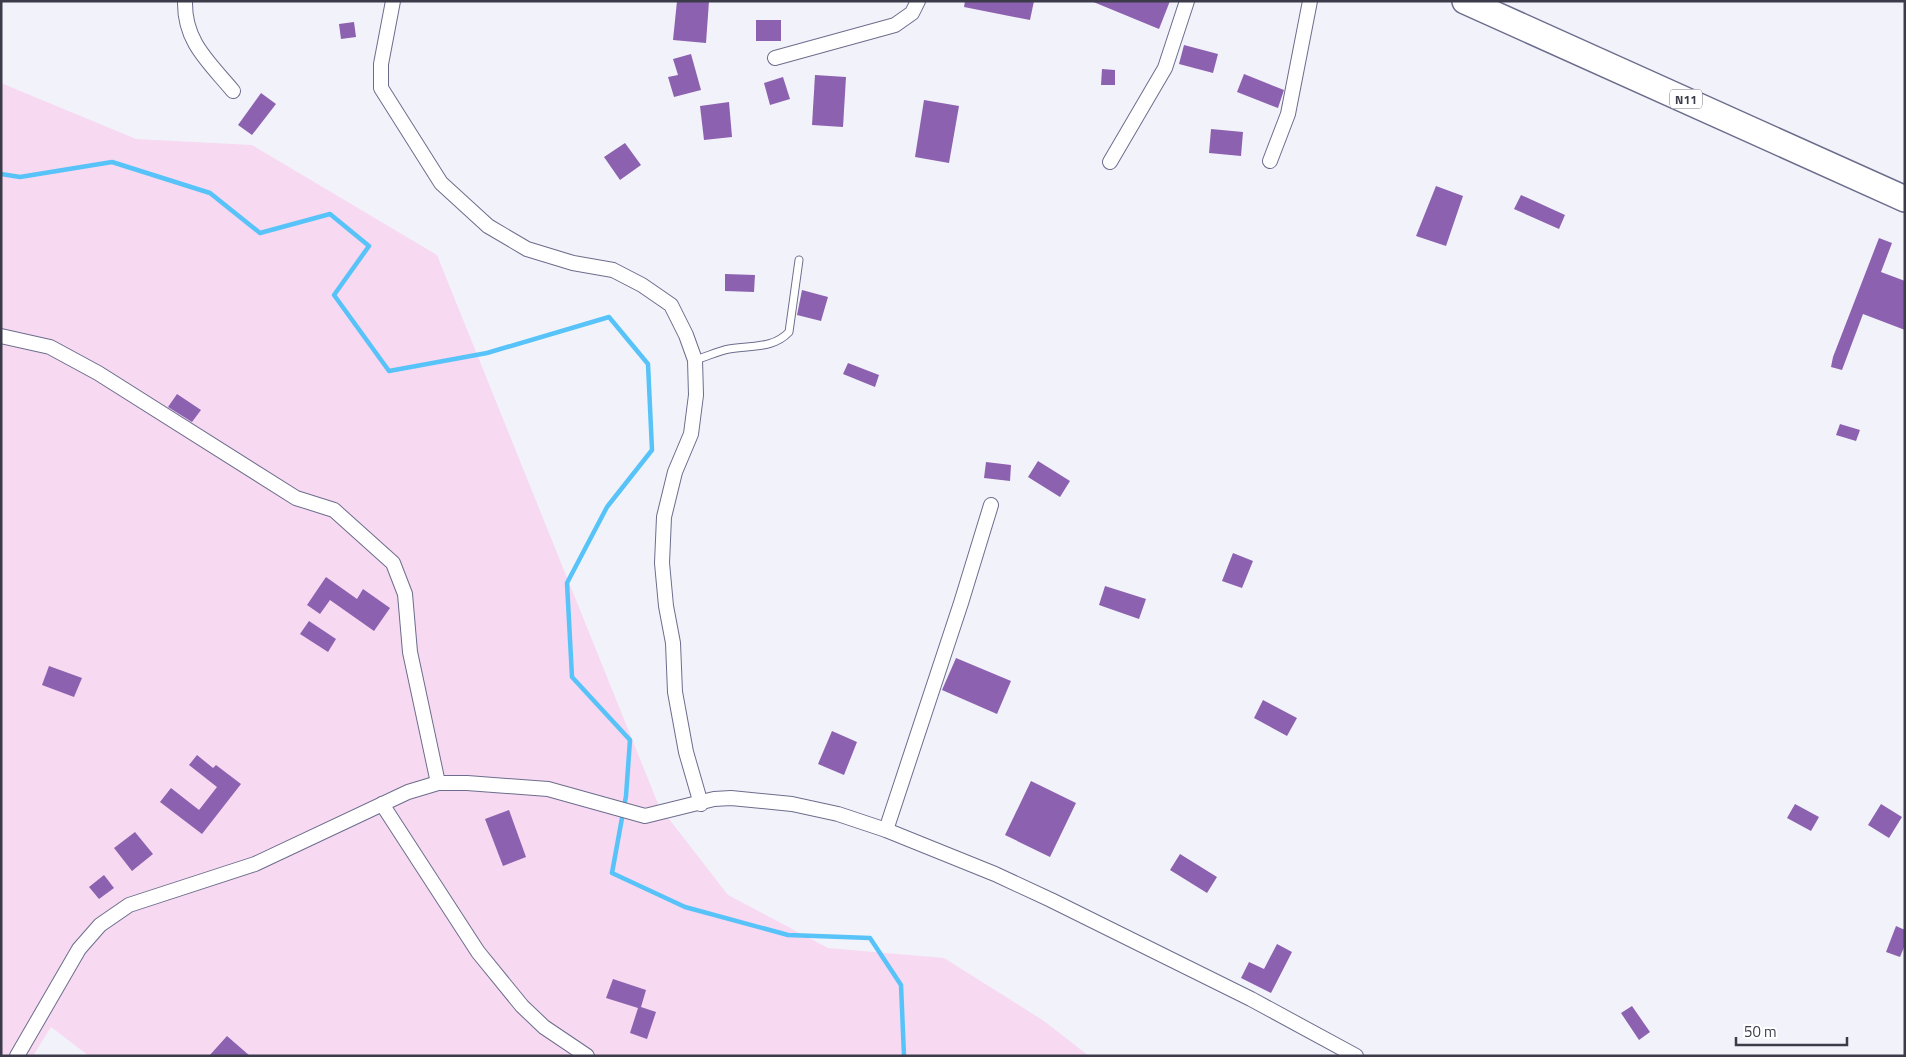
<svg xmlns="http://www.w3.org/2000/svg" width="1906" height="1057" font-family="'Titillium Web',sans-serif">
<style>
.green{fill:#f7d9f1}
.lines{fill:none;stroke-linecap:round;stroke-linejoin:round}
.stream{stroke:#57c3f8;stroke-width:4.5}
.building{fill:#8c61af}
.lane-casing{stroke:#6c6d8d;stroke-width:9}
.street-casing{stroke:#6c6d8d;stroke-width:16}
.highway-casing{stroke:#6c6d8d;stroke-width:28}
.lane{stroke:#fff;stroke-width:7}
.street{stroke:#fff;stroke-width:14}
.highway{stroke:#fff;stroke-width:25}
.labels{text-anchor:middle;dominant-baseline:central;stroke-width:5;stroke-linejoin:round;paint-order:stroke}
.shield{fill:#fff;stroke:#767680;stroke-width:1}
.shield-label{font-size:12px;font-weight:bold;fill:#3b3b4a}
</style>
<rect width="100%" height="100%" fill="#f2f3fa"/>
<!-- green -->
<polygon class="green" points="1,83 136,139 252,145 437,255 659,806 728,895 828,948 944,958 1044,1021 1089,1056 89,1056 51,1027 33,1056 1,1056"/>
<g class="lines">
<!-- stream -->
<polyline class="stream" points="1,174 20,177 112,162 210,193 260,233 330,214 369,246 334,295 389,371 487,353 609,317 648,364 652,450 607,507 567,583 572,677 630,740 626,796 612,873 685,907 788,935 870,938 901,985 904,1056"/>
</g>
<!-- building -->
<g class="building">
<polygon points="677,1 709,1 706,43 673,40"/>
<polygon points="965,1 1034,1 1030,20 964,7"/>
<polygon points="1091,1 1170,1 1159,29"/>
<rect x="756" y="20" width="25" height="21"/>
<polygon points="354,22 356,37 341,39 339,24"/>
<polygon points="1184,45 1218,54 1213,73 1179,64"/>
<polygon points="691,54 701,90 674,97 668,77 678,75 673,59"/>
<polygon points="1102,69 1115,70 1115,85 1101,85"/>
<polygon points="1244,74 1284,90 1278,108 1237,92"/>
<polygon points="815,75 846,77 843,127 812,125"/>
<polygon points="783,77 790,99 770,105 764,83"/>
<polygon points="261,93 276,104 252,135 238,125"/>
<polygon points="924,100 959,106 949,163 915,157"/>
<polygon points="729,102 732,137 704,140 700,106"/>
<polygon points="1211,129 1243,132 1241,156 1209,153"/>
<polygon points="625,143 641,165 620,180 604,157"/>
<polygon points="1436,186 1463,196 1446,246 1416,236"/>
<polygon points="1521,195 1565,215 1559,229 1514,209"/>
<polygon points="1879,238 1892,243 1881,272 1905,281 1905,330 1863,314 1842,370 1831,367 1833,357"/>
<polygon points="725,274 755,275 754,292 725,291"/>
<polygon points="802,290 828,297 821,321 797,315"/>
<polygon points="848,363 879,375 875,387 843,374"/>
<polygon points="177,394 201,410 192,422 168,407"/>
<polygon points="1840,424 1860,430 1856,441 1836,435"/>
<polygon points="1038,461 1070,481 1060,497 1028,477"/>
<polygon points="986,462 1011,465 1010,481 984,478"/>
<polygon points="1233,553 1253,561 1242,588 1222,581"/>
<polygon points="326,577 357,599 363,589 390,608 374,631 330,600 320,614 307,605"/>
<polygon points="1105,586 1146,599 1139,619 1099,605"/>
<polygon points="309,621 336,639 328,652 300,634"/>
<polygon points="956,658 1011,681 997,714 942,690"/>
<polygon points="49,666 82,678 74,697 42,685"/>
<polygon points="1263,700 1297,718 1287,736 1254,718"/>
<polygon points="832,731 857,742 844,775 818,764"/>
<polygon points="197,755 213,768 216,765 241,784 202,834 160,802 171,788 199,810 217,787 189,765"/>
<polygon points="1031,781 1076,803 1050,857 1005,835"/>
<polygon points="1795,804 1819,817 1811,831 1787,818"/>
<polygon points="1881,804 1902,817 1889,838 1868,825"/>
<polygon points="509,810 526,857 503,866 485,819"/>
<polygon points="135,832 153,854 132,871 114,848"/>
<polygon points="1180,854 1217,877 1207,893 1170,870"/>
<polygon points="104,875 114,888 99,899 89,887"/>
<polygon points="1896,926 1905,930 1905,945 1900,957 1886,952"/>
<polygon points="1277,944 1292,952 1271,993 1241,978 1249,962 1264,969"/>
<polygon points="613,979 646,990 641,1007 656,1012 647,1039 630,1033 638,1008 606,998"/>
<polygon points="1632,1006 1650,1032 1639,1040 1621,1013"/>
<polygon points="227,1036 250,1056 209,1056"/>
</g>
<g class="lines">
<defs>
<path id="lane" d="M695,360C706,357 718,351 729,349C751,345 773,349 789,332L799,260"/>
<g id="street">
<path d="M185,1C184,42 209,62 233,91"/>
<polyline points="393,1 381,64 381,88 441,183 488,226 527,249 573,263 613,270 642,285 671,305 686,335 695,360 696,395 691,434 675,472 664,517 662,563 666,606 673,643 675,692 686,752 701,804"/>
<polyline points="775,58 895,25 912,13 918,1"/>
<polyline points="1270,161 1288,114 1310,1"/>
<polyline points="1110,162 1165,68 1187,1"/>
<polyline points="1,336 50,347 98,373 296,498 334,510 393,563 405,594 410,652 438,783"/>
<polyline points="382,804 478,952 522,1006 544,1027 587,1056"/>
<polyline points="886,830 961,603 991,505"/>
<polyline points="17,1056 79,949 100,925 129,905 255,864 408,792 438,783 467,783 548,789 645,816 714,799 731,798 792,804 838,814 886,830 995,874 1051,900 1251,999 1356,1056"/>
</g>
<polyline id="highway" points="1465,1 1905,199"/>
</defs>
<!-- lane casing -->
<use href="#lane" class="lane-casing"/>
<!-- street casing -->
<use href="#street" class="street-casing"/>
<!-- highway casing -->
<use href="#highway" class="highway-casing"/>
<!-- lane -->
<use href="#lane" class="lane"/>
<!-- street -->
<use href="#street" class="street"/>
<!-- highway -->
<use href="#highway" class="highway"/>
</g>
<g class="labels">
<!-- shield labels -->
<rect class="shield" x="1670" y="89.5" width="32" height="19" rx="4"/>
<g class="shield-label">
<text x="1686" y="99">N11</text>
</g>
</g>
<!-- border -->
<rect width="1906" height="1057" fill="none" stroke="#3b3b4a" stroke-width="5"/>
<!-- scale -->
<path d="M1736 1037v8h111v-8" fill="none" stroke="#3b3b4a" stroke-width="2.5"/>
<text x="1744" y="1037" font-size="15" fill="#3b3b4a" stroke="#ffffff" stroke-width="4" paint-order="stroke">50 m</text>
</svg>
